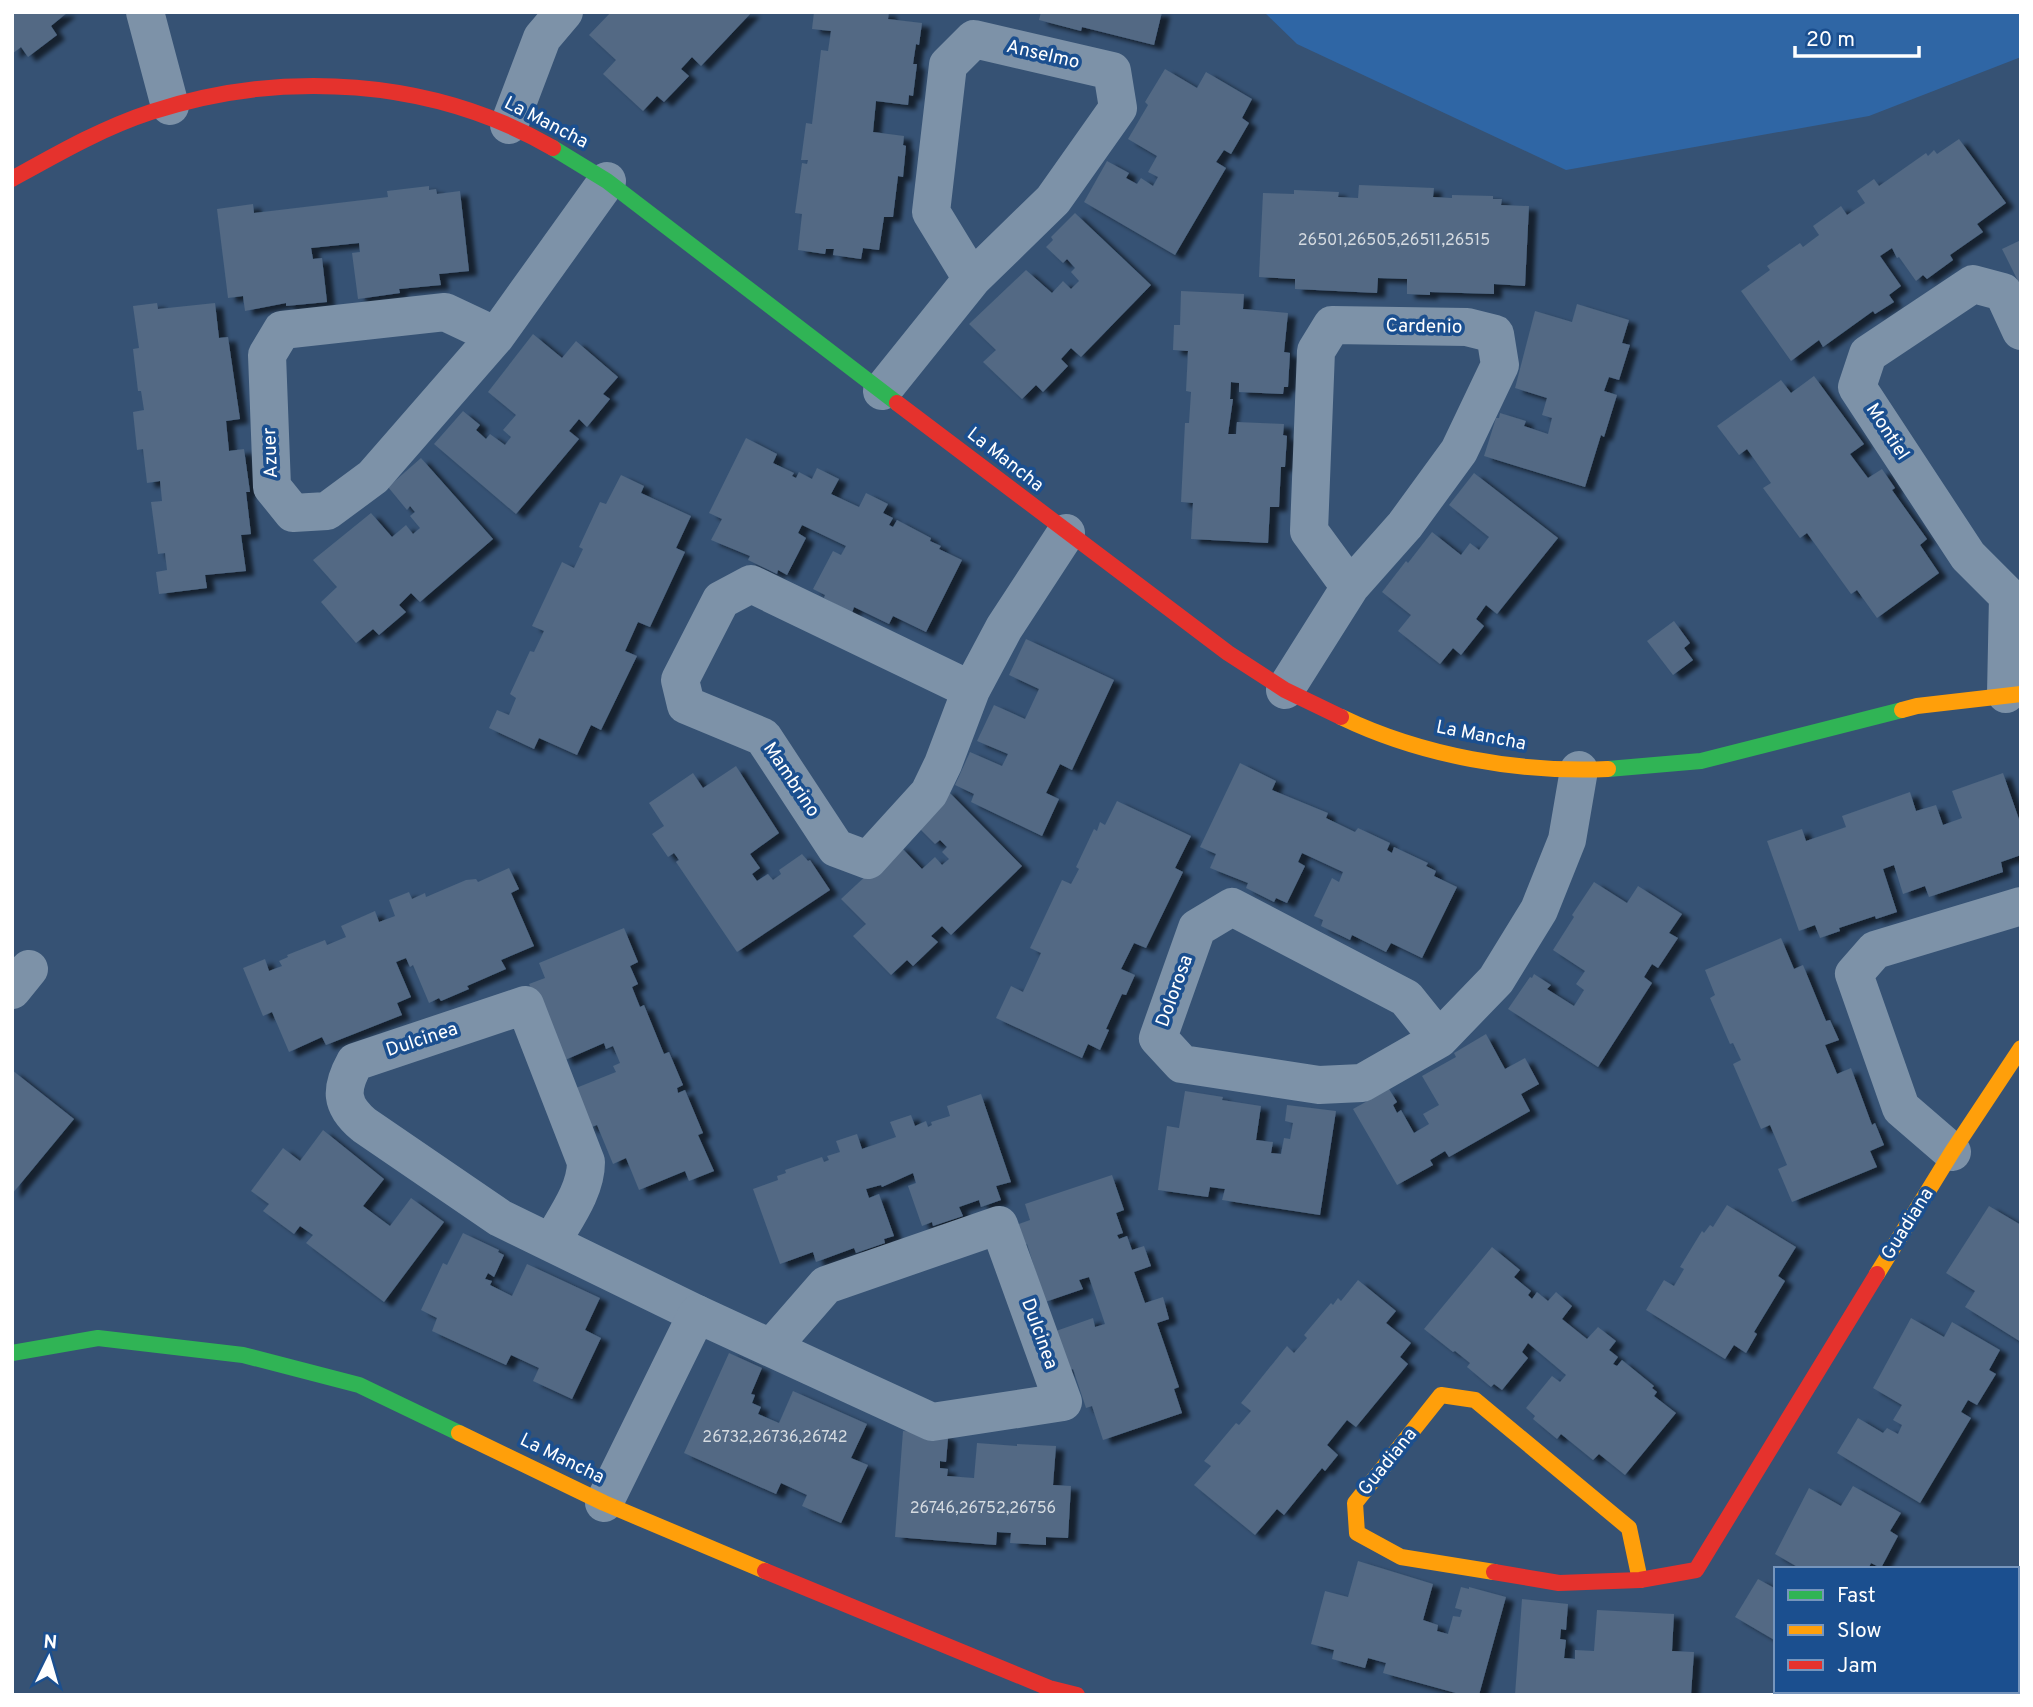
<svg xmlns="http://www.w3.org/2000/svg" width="2033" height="1707" font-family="Overpass,sans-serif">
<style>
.green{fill:#2f66a5}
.building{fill:#526984;filter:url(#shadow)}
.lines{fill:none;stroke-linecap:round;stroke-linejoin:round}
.street{stroke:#7d92a8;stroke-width:38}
.fast{stroke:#30b455;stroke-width:16}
.slow{stroke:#ff9f0a;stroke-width:16}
.jam{stroke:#e5322d;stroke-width:16}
.labels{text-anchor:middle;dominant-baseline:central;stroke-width:7;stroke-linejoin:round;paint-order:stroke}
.number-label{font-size:16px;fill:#d4dae0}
.street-label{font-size:19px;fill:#fff;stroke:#1b4f8f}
</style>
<defs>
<filter id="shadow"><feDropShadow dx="8" dy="4.5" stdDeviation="2" flood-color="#0009"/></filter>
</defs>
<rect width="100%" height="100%" fill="#365274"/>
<!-- green -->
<polygon class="green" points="1264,12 2021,12 2021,57 1869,116 1566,170 1297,44"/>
<!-- building -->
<g class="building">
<polygon points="12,12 68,12 51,26 57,35 28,57 21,47 12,54"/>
<polygon points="611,12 752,12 701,66 692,57 681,69 689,76 664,102 657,96 643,111 603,74 616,60 589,35"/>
<polygon points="814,12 889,12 888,19 922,23 919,45 916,44 913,64 917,64 913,96 909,95 908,105 876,101 873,132 904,136 903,145 906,146 903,177 898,176 893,217 884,217 879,250 863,248 861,259 833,255 834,249 826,249 825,254 798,250 802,214 795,213 802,163 807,164 808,160 801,160 806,123 812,124 821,50 828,51 831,31 812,29"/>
<polygon points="1041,12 1162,12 1154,45 1082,27 1081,31 1039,20"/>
<polygon points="1165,69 1197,88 1206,72 1252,99 1242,118 1249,123 1231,154 1224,150 1216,162 1226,168 1175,255 1084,202 1107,161 1129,173 1126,178 1137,184 1141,178 1153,186 1158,177 1148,172 1157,156 1128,139 1148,105 1145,102"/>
<polygon points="1959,139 2006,203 1977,224 1983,232 1950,255 1953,260 1927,279 1923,275 1916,281 1899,257 1897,258 1892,248 1880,256 1901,286 1889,295 1894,302 1875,314 1873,311 1823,347 1819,340 1791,361 1741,291 1770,270 1767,266 1800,243 1803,247 1819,235 1813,226 1841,206 1847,215 1865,203 1857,191 1874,179 1879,186 1926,153 1928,156 1934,150 1937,154"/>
<polygon points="1359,185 1434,188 1433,197 1452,198 1452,195 1493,196 1493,199 1502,199 1501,205 1529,206 1525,286 1494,284 1494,294 1430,292 1430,295 1407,294 1407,279 1378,278 1377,293 1295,289 1295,279 1259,277 1263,193 1294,194 1294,190 1339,192 1338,197 1358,198"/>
<polygon points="429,186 429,190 436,189 437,194 460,191 469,271 439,274 441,285 399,289 400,293 358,299 352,253 360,252 359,243 311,248 313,259 322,258 327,302 286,306 286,303 245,311 243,296 228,298 217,209 253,204 254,213 388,197 387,191"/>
<polygon points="1075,213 1151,285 1081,357 1071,348 1061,359 1068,366 1043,392 1036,385 1022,399 983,362 996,350 969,324 1026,270 1052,293 1063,281 1071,289 1079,281 1071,272 1075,268 1067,259 1063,263 1046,247 1053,240 1051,237"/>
<polygon points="2021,240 2021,287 2002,249"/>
<polygon points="1181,291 1244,294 1243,309 1288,313 1284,352 1290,353 1288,387 1284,387 1283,394 1239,392 1239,383 1231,382 1230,399 1233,399 1228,434 1236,434 1237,422 1284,424 1283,435 1287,436 1285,467 1281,467 1279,507 1270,507 1268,543 1191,539 1193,503 1181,502 1185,423 1189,423 1191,392 1186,391 1188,351 1173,350 1174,325 1180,325"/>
<polygon points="157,303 158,309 215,303 219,338 228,337 240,419 226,421 229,451 244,449 250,492 246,492 251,534 241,535 246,571 205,575 207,588 159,594 156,572 167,570 165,553 158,554 151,502 162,501 160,481 147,483 143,449 137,450 133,412 144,410 141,391 138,391 133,349 139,348 133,306"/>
<polygon points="1577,304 1629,320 1622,343 1630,345 1619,380 1609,377 1604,391 1617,395 1604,437 1601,435 1585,487 1484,456 1496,418 1499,418 1500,413 1526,421 1524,426 1548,434 1552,418 1542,415 1547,398 1515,388 1535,311 1572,322"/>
<polygon points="533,334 562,358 576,341 618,377 603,394 610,399 587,427 579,419 569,431 579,439 516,514 434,444 463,411 480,425 476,430 486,439 490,434 505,445 511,437 503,430 516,415 488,392"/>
<polygon points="1814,376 1864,444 1850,454 1868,478 1882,469 1895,488 1892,490 1927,539 1920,545 1939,573 1877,618 1857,590 1851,594 1807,533 1800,538 1763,488 1771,483 1747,449 1739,455 1717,426 1781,380 1791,393"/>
<polygon points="746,438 777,454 773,463 794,473 792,476 796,478 799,472 812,479 817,468 839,479 831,494 859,507 866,493 888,504 883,513 893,518 889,525 893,527 897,520 931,538 930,541 941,546 939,549 962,560 926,632 893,616 889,624 854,607 852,613 824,598 825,595 813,589 833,551 841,555 846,546 802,525 798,533 806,538 787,575 778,570 777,574 748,560 750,556 711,540 722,519 709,513"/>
<polygon points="421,458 493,539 420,602 411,593 399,605 406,612 379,635 373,629 356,643 321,602 337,587 313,560 371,513 392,537 406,525 413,534 420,528 410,516 415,512 410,506 407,510 388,487"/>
<polygon points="1474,473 1558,538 1497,614 1486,605 1476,619 1484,626 1461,655 1453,648 1440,664 1398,631 1411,615 1382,592 1406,561 1408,563 1432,532 1461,555 1470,543 1479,550 1489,537 1449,505"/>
<polygon points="621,475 644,486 641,493 691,516 676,548 685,552 650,627 638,622 625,651 637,656 601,730 591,725 577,755 539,738 534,749 489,728 497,710 509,715 516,698 510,694 530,651 534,652 544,631 532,626 562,562 574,568 583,549 579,547 600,502 606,504"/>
<polygon points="1674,621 1690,643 1684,648 1693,660 1673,675 1647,641"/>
<polygon points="1026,639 1114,680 1072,770 1060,764 1046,793 1059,799 1042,836 971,802 974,794 955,785 970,752 1002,766 1008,754 977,741 994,705 1025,719 1039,689 1009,675"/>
<polygon points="1240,763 1276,781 1272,790 1328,813 1326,818 1355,832 1358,828 1390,843 1387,850 1392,853 1394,847 1428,863 1426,866 1436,871 1434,876 1457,887 1422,958 1391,943 1386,952 1352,935 1350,940 1321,926 1323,920 1314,916 1332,878 1339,882 1343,872 1302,853 1298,862 1305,866 1287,903 1276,898 1274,902 1246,888 1248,883 1210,868 1216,854 1200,847"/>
<polygon points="736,766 779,833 750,854 760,868 752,874 757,881 768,874 773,880 781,874 779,870 802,854 808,861 810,860 830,890 737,952 676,862 679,860 674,853 668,857 652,834 664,826 649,803 693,773 703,788"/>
<polygon points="2003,773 2021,825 2021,855 2001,862 2003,872 1929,897 1925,886 1903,894 1894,865 1883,869 1897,912 1876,919 1875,916 1839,928 1840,931 1820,938 1815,925 1799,931 1767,841 1802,829 1806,841 1846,827 1842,816 1910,792 1916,811 1936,805 1943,825 1962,818 1952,791"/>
<polygon points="946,789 1022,866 951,935 942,926 931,936 938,942 913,966 907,960 891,975 853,936 866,924 841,899 899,845 922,869 935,857 942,865 949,859 942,852 947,847 940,840 935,844 916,825"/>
<polygon points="1117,801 1191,836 1175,868 1183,872 1146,948 1134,943 1121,969 1135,975 1126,995 1122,994 1106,1029 1109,1030 1100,1050 1088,1044 1082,1058 996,1018 1011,986 1023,992 1041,953 1030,948 1062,880 1071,884 1079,869 1076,867 1094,829 1097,831 1100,822 1105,825"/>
<polygon points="509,868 519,889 511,893 534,946 501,960 506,969 467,986 469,989 441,1001 439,998 429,1003 413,965 410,967 406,958 396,962 411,997 397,1003 402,1015 326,1045 322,1037 289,1052 272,1012 263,1016 243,968 265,959 269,971 282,966 279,961 288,957 287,955 325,940 327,945 346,937 341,926 375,911 379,922 395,916 389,900 409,892 412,899 425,893 426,897 466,880 476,879 478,882"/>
<polygon points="1594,882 1627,903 1638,886 1682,914 1669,933 1678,938 1658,968 1652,964 1644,977 1652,983 1598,1067 1508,1009 1530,977 1532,978 1534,974 1551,985 1547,989 1574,1006 1584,990 1576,984 1585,971 1553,950 1574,917 1572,915"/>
<polygon points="624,928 638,962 630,966 638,984 632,987 640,1007 644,1005 664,1054 669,1052 683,1085 677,1088 678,1093 685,1090 703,1133 698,1135 714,1171 689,1181 685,1171 639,1190 626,1158 613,1164 597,1125 589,1128 576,1088 616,1072 613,1066 620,1063 613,1046 606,1049 604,1043 565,1060 529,984 545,978 539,963"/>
<polygon points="1781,938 1794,969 1803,965 1826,1021 1830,1020 1839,1040 1825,1045 1837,1074 1851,1068 1872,1125 1875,1123 1884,1145 1870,1151 1877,1167 1792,1202 1778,1169 1787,1165 1770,1125 1761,1129 1733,1064 1741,1060 1733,1043 1730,1044 1710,998 1715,995 1705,970"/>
<polygon points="1486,1034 1505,1069 1525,1058 1539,1084 1521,1094 1530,1111 1449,1157 1445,1151 1430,1160 1433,1165 1397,1185 1353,1109 1389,1089 1397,1102 1393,1105 1397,1113 1401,1110 1414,1133 1429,1124 1423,1114 1439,1105 1422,1076 1456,1057 1454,1053"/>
<polygon points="12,1070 74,1119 12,1194"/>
<polygon points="1185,1091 1223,1097 1222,1100 1261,1106 1256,1140 1273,1142 1271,1153 1281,1154 1284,1138 1290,1139 1293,1123 1285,1121 1287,1105 1336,1111 1320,1215 1222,1200 1225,1189 1210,1187 1208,1197 1158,1190 1167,1126 1179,1128"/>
<polygon points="981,1094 1011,1182 996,1186 1001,1200 981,1207 979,1200 959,1207 963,1216 933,1226 932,1222 922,1226 908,1186 916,1183 913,1173 882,1187 881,1185 866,1189 869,1198 879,1194 894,1236 884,1239 885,1243 856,1253 854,1248 816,1262 813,1252 780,1264 753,1189 778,1180 777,1176 786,1173 785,1170 822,1157 824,1162 829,1160 827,1156 840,1152 836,1141 857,1134 862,1149 896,1137 890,1122 911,1115 915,1126 926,1121 928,1127 932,1125 931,1122 950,1116 947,1106"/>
<polygon points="323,1130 384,1179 363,1206 390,1226 411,1198 444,1222 384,1302 306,1243 313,1235 300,1226 294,1234 263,1211 269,1204 251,1191 283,1148 300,1161"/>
<polygon points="1112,1175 1124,1210 1116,1213 1123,1233 1117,1235 1119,1239 1127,1236 1132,1250 1144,1246 1151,1266 1134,1272 1145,1303 1163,1297 1169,1319 1157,1323 1179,1387 1174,1389 1182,1413 1103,1440 1092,1406 1086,1408 1073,1369 1066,1371 1056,1331 1093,1318 1095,1327 1105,1324 1089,1277 1079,1280 1083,1289 1045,1302 1027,1244 1023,1246 1016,1225 1030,1220 1025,1204"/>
<polygon points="1727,1205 1796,1247 1778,1276 1785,1281 1754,1332 1757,1334 1746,1353 1734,1345 1725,1359 1646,1310 1664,1280 1674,1286 1684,1269 1680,1267 1702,1231 1704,1233 1710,1225 1713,1227"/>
<polygon points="1989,1206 2021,1225 2021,1342 1965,1307 1975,1291 1946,1273"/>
<polygon points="463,1233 499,1250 498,1252 504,1255 494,1277 488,1273 485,1279 492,1281 490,1285 512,1296 527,1264 600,1298 585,1330 601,1338 572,1399 533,1381 539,1368 511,1355 506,1365 432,1331 437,1318 421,1310 443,1263 447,1265"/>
<polygon points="1492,1247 1520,1270 1514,1277 1531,1291 1528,1295 1532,1299 1537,1292 1548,1301 1556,1292 1572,1306 1562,1319 1587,1339 1598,1327 1616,1341 1609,1350 1618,1357 1613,1364 1617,1366 1622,1360 1654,1386 1652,1388 1657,1392 1654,1396 1676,1413 1625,1475 1599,1454 1593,1460 1561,1434 1557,1439 1533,1419 1535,1416 1526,1408 1552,1376 1560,1382 1566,1375 1528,1343 1522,1352 1528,1358 1502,1390 1494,1384 1491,1387 1467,1367 1470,1363 1455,1351 1453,1352 1424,1329"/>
<polygon points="1358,1280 1396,1311 1386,1323 1411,1343 1400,1357 1408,1364 1356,1427 1347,1420 1327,1445 1338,1455 1325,1471 1322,1468 1284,1515 1277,1509 1255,1535 1194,1485 1211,1466 1204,1461 1236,1423 1239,1425 1251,1411 1241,1403 1287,1346 1294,1353 1307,1338 1304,1335 1331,1303 1333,1305 1338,1298 1341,1301"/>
<polygon points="1911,1318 1944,1337 1952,1322 2000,1350 1989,1370 1996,1374 1977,1405 1968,1400 1961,1412 1971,1418 1920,1503 1837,1453 1858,1418 1883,1433 1887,1428 1898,1434 1902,1425 1893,1420 1902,1405 1873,1388"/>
<polygon points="729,1353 762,1368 751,1394 755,1395 752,1403 761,1407 758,1414 779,1423 793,1391 867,1424 851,1458 868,1465 841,1523 802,1506 807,1495 781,1483 776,1494 684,1453"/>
<polygon points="903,1431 942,1434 948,1438 946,1462 940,1461 940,1468 948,1469 947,1476 974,1478 977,1443 1017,1446 1017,1444 1056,1446 1053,1485 1071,1486 1068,1538 1046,1537 1046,1545 1010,1543 1011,1533 997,1532 996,1545 895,1537"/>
<polygon points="1853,1486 1901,1513 1890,1531 1898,1536 1881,1568 1871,1563 1868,1569 1801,1569 1775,1554 1809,1488 1841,1506"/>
<polygon points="1358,1561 1433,1584 1423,1620 1438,1625 1437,1631 1448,1634 1453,1616 1460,1617 1462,1610 1455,1608 1461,1587 1469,1589 1469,1587 1506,1597 1479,1695 1463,1695 1383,1673 1386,1663 1368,1658 1365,1668 1332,1659 1334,1650 1311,1644 1325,1591 1348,1597"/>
<polygon points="1758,1579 1776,1589 1776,1641 1735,1617"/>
<polygon points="1522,1599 1568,1604 1566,1630 1561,1629 1560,1639 1566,1640 1564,1658 1575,1659 1575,1650 1594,1651 1597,1610 1674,1614 1672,1651 1694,1652 1691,1695 1515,1695"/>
</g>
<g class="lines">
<!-- street -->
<g class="street">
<polyline points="145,12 170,106"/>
<polyline points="509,125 542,38 564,12"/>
<polyline points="496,336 445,312 282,330 267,355 272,487 293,513 327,511 373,477 496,336 607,181"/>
<polyline points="882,391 972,279 1053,200 1118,108 1112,71 974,39 948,65 931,212 972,279"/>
<polyline points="971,690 751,584 721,600 680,680 686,705 763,737 836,848 868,860 929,793 943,764 971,690 1004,628 1066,533"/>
<polyline points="1285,690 1350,587 1405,525 1459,451 1500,365 1495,334 1467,327 1332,325 1316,351 1309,531 1350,587"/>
<polyline points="2006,694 2008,596 1968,556 1857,387 1868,354 1973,284 2003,292 2021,331"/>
<polyline points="12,990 29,969"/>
<polyline points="1439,1039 1406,998 1232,907 1197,928 1158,1038 1182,1064 1319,1085 1362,1083 1439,1039 1496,980 1539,910 1567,840 1579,770"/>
<polyline points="1952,1152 1901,1108 1854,974 1875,950 2021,906"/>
<path d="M551,1243C565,1218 586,1191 586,1162L525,1005L355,1062C340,1089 340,1105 364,1125L500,1218L697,1314"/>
<polyline points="604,1503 697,1314 932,1422 1063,1402 999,1225 826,1285 771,1348"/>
</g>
<!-- fast -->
<g class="fast">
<polyline points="553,148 607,181 897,403"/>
<polyline points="1608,769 1701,761 1902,710"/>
<polyline points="12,1353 98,1338 243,1355 359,1385 459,1433"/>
</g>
<!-- slow -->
<g class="slow">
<polyline points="1902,710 1917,706 2021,694"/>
<path d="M1341,717C1422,756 1519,773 1608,769"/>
<polyline points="1877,1274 1952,1152 2021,1048"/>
<polyline points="459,1433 604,1503 765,1571"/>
<polyline points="1494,1572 1401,1557 1357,1533 1355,1503 1441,1395 1475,1400 1629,1528 1640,1580"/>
</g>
<!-- jam -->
<g class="jam">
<path d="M12,179C57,154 102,128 151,112C283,69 432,78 553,148"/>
<polyline points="897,403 1228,653 1285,690 1341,717"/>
<polyline points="765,1571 1049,1688 1077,1695"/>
<polyline points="1494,1572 1559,1583 1640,1580 1696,1570 1877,1274"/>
</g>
</g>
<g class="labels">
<!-- number labels -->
<g class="number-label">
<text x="1394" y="241">26501,26505,26511,26515</text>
<text x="775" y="1438">26732,26736,26742</text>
<text x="983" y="1509">26746,26752,26756</text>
</g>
<!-- street labels -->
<g class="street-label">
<text transform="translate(1043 55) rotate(13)">Anselmo</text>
<text transform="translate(546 123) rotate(27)">La Mancha</text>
<text transform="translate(1424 327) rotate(1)">Cardenio</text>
<text transform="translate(1887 432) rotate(57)">Montiel</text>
<text transform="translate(271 453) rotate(-92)">Azuer</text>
<text transform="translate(1005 460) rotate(38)">La Mancha</text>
<text transform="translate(1481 736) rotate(11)">La Mancha</text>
<text transform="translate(791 780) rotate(56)">Mambrino</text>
<text transform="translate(1175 991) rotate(-70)">Dolorosa</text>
<text transform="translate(422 1040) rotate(-18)">Dulcinea</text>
<text transform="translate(1908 1224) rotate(-58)">Guadiana</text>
<text transform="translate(1039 1334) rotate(70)">Dulcinea</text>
<text transform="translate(562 1459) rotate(26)">La Mancha</text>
<text transform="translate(1388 1462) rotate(-51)">Guadiana</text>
</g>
</g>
<!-- border -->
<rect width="2033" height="1707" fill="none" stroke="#ffffff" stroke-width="28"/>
<!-- legend -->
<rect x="1774" y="1567" width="245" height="126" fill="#1b4f8f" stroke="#7695bc" stroke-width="2"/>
<rect x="1788" y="1590" width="35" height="10" fill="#30b455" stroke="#7695bc" stroke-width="2"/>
<text x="1837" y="1602" font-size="21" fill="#ffffff">Fast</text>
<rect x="1788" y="1625" width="35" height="10" fill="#ff9f0a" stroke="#7695bc" stroke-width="2"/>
<text x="1837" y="1637" font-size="21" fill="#ffffff">Slow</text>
<rect x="1788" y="1660" width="35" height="10" fill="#e5322d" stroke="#7695bc" stroke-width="2"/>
<text x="1837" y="1672" font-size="21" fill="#ffffff">Jam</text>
<!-- north arrow -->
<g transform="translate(49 1658) rotate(5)" stroke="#1b4f8f" stroke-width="5" paint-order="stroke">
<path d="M0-5L12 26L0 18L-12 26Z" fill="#ffffff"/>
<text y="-10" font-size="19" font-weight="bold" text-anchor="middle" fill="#ffffff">N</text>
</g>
<!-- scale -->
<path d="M1795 46v10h124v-10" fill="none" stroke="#ffffff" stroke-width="3.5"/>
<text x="1806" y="46" font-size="21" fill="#ffffff" stroke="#1b4f8f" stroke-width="5" paint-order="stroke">20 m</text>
</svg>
